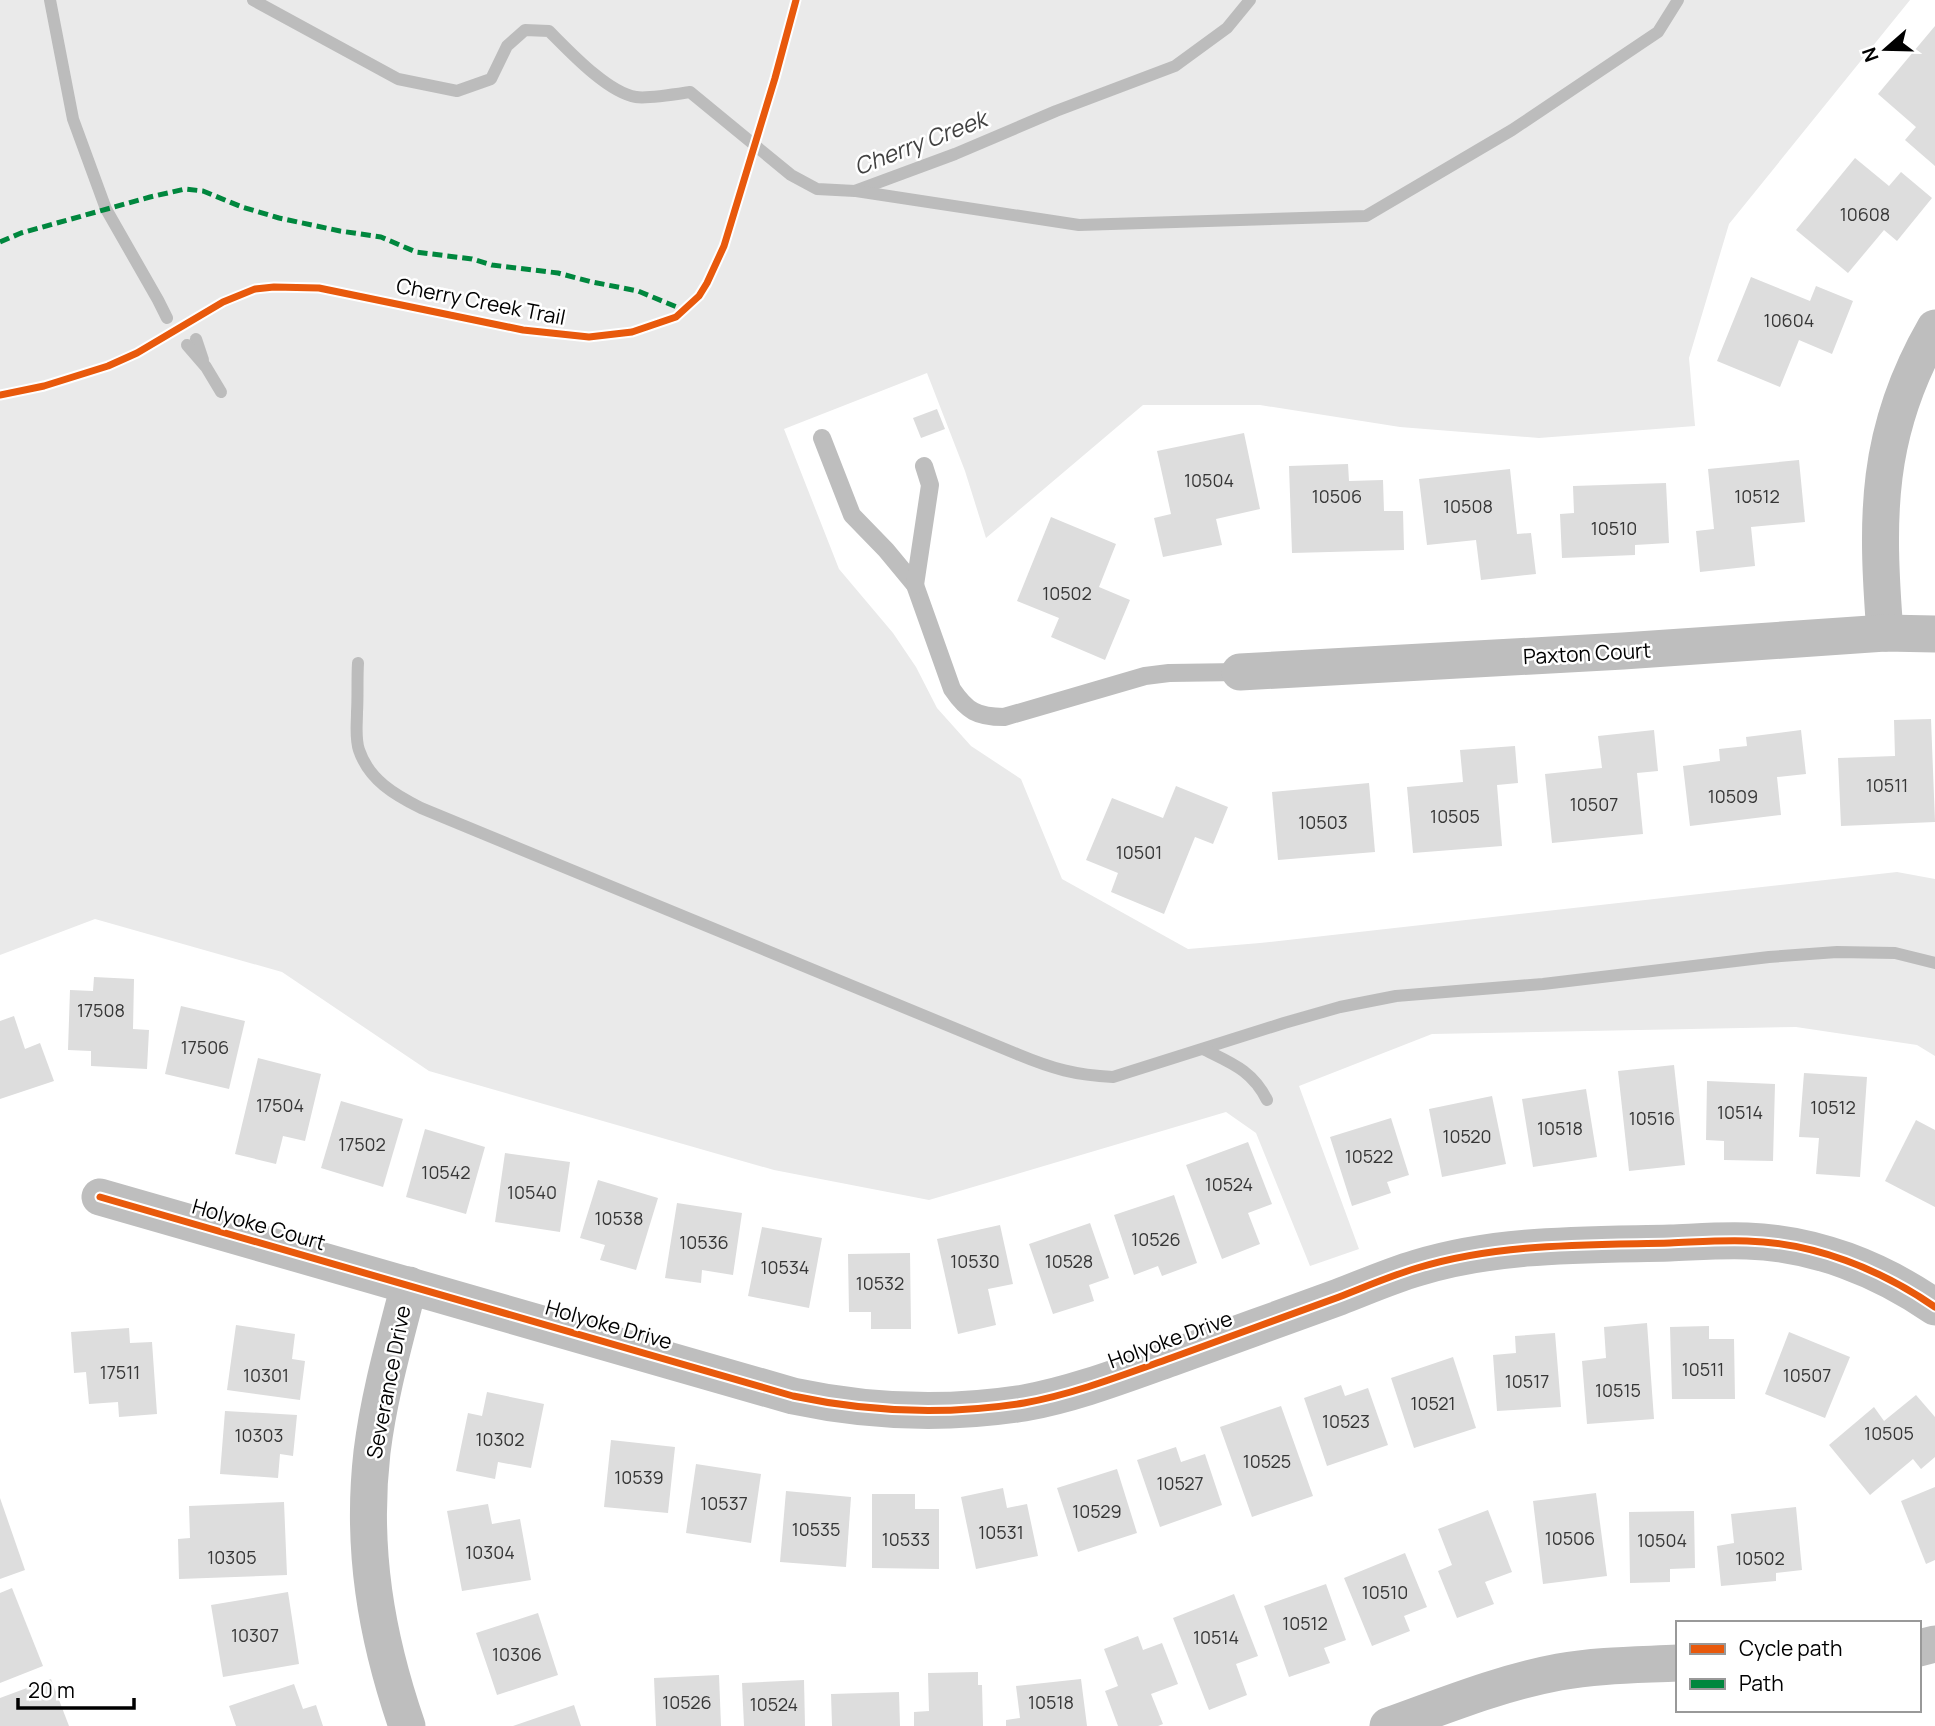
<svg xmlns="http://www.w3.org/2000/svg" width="1935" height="1726" font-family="Manrope,sans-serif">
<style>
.green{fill:#eaeaea}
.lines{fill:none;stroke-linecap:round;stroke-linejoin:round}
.stream{stroke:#bcbcbc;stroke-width:12}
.building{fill:#ddd}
.lane{stroke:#bebebe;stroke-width:18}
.street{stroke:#bebebe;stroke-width:37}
.quiet{stroke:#00873e;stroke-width:5;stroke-dasharray:10 5;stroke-linecap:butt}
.cycleway-casing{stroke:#fff;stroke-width:11}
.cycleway{stroke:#e8590c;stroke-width:7}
.labels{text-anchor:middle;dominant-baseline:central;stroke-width:5;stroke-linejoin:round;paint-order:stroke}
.number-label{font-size:18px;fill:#373737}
.street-label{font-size:21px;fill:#000;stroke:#fff}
.water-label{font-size:23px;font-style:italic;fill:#414141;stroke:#fff}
</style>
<rect width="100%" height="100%" fill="#fff"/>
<!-- green -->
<polygon class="green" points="0,0 1910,0 1729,224 1689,358 1695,426 1539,438 1400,427 1260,405 1143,405 986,538 965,471 927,373 784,429 839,569 893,633 916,667 937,708 971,746 1021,779 1062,879 1188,949 1260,943 1897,872 1935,879 1935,1056 1917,1045 1796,1027 1432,1034 1299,1086 1359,1249 1310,1266 1256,1133 1226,1112 929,1200 774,1170 429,1071 282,972 95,919 0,955"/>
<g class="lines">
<!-- stream -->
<g class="stream">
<polyline points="50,0 73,119 106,209 158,300 167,318"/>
<path d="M253,0L398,79L457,91L491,79L507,46L525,30L549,31C569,51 608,93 636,97C647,99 677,94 690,92L791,175L817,189L855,191L955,154L1056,111L1175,66L1227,28L1250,0"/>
<polyline points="856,191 1079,225 1366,216 1512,130 1658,32 1678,0"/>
<polyline points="196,339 203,360"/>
<polyline points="187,345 206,367 221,392"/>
<path d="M358,663C357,680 358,696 357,712C357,725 355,738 359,750C369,780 395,795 421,808L1017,1054C1053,1069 1075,1075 1113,1077L1284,1023L1340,1007L1396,996L1543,984L1769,957L1837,952L1895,953L1935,963"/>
<path d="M1203,1049C1231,1063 1252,1070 1267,1100"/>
</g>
</g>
<!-- building -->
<g class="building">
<polygon points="1935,26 1935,166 1905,140 1916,127 1878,94"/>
<polygon points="1855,158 1889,186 1901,172 1932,198 1897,241 1884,230 1848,273 1796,230"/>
<polygon points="1751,277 1810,301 1816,286 1853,301 1832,354 1799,340 1780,387 1717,361"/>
<polygon points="937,409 945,429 921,438 913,418"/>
<polygon points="1244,433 1260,509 1216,519 1222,545 1163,557 1154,518 1171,514 1157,451"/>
<polygon points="1799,460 1805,522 1751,527 1755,566 1700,572 1696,531 1714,529 1708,469"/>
<polygon points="1348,464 1349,481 1383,480 1384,511 1403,511 1404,550 1292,553 1289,466"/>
<polygon points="1510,469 1517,534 1531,533 1536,574 1481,580 1476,540 1427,545 1419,479"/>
<polygon points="1666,483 1669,543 1635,545 1635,555 1562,558 1560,514 1574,513 1573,486"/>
<polygon points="1051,517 1116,544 1099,587 1130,600 1105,660 1051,637 1059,618 1017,601"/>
<polygon points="1931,719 1935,822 1841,826 1838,758 1895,756 1894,720"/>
<polygon points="1654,730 1658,771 1637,773 1643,834 1552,843 1545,774 1602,768 1598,736"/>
<polygon points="1801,730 1806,774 1777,777 1781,815 1690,826 1683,766 1720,761 1719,749 1747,746 1746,737"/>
<polygon points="1515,746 1518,783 1497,785 1502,846 1413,853 1407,787 1463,782 1460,750"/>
<polygon points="1369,783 1375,852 1278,860 1272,792"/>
<polygon points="1176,786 1228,807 1213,844 1195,837 1164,914 1111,892 1118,873 1086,860 1112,798 1163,818"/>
<polygon points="94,977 134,979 133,1029 149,1030 147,1069 91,1066 91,1051 68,1050 70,990 93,991"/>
<polygon points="181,1006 245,1021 229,1089 165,1074"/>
<polygon points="14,1016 25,1049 40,1043 54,1081 0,1099 0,1021"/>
<polygon points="258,1058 321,1074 305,1141 283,1136 276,1164 235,1154"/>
<polygon points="1674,1065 1685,1165 1629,1171 1618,1071"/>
<polygon points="1804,1073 1867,1077 1860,1177 1816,1174 1819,1138 1799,1137"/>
<polygon points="1707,1081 1775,1084 1773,1161 1724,1160 1724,1141 1706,1140"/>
<polygon points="1586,1089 1597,1157 1533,1167 1522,1099"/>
<polygon points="1492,1096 1506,1164 1442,1177 1429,1109"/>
<polygon points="341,1101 403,1119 383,1187 321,1168"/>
<polygon points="1391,1118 1409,1175 1387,1182 1391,1193 1352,1206 1330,1137"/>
<polygon points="1916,1120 1935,1130 1935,1207 1885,1181"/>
<polygon points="425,1129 485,1147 466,1214 406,1197"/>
<polygon points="1248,1142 1272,1204 1248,1213 1260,1244 1222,1259 1186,1165"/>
<polygon points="505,1153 570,1162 560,1232 495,1222"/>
<polygon points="598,1180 658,1198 636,1270 600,1260 605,1245 580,1238"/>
<polygon points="1174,1195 1197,1263 1162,1276 1158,1266 1134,1275 1114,1215"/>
<polygon points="677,1203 742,1213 733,1275 702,1270 701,1283 665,1278"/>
<polygon points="1090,1223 1109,1278 1089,1285 1094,1301 1053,1314 1029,1244"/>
<polygon points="1000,1225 1013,1284 988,1289 996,1325 958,1334 937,1239"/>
<polygon points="762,1227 822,1238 809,1308 748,1296"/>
<polygon points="910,1253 911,1329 871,1329 871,1312 849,1312 848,1254"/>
<polygon points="1647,1323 1654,1419 1587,1424 1582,1361 1606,1358 1604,1327"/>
<polygon points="236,1325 295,1334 292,1359 305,1361 300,1400 227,1390"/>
<polygon points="1709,1326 1709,1339 1734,1339 1735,1399 1672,1399 1670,1327"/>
<polygon points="129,1328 130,1343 152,1342 157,1414 119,1417 118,1402 89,1404 86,1372 74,1373 71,1332"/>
<polygon points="1789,1332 1850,1357 1825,1418 1765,1394"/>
<polygon points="1555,1333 1561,1407 1497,1411 1493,1355 1516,1353 1515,1336"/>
<polygon points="1453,1357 1476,1428 1414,1448 1391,1378"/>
<polygon points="1341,1385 1345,1396 1368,1388 1388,1445 1327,1466 1304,1398"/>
<polygon points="487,1392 544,1404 531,1468 498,1462 495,1479 456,1471 468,1413 482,1416"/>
<polygon points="1916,1395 1935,1417 1935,1457 1921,1469 1913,1459 1870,1495 1829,1445 1874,1407 1884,1421"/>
<polygon points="1281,1406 1313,1496 1252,1517 1220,1427"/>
<polygon points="225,1411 297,1415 293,1456 280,1454 278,1478 220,1474"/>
<polygon points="611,1440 675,1447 668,1513 604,1507"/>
<polygon points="1176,1447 1181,1462 1205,1454 1222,1505 1160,1527 1137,1460"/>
<polygon points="696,1464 761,1474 751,1543 686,1533"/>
<polygon points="1117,1469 1137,1533 1078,1552 1057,1488"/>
<polygon points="1935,1487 1935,1560 1926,1564 1901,1501"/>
<polygon points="1003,1488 1007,1508 1027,1504 1038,1556 976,1569 961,1497"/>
<polygon points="786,1491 851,1497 846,1567 780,1562"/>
<polygon points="1596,1493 1607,1576 1543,1584 1533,1501"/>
<polygon points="872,1494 915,1494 915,1509 939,1509 939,1569 872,1568"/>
<polygon points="0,1498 25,1570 0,1579"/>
<polygon points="284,1502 287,1575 179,1579 178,1539 190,1538 189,1506"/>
<polygon points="488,1504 492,1524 520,1519 531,1580 462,1591 447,1511"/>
<polygon points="1796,1507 1802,1570 1776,1573 1776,1581 1721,1586 1717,1546 1734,1543 1731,1514"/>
<polygon points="1488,1510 1512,1572 1485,1582 1494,1604 1457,1618 1438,1571 1452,1565 1438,1529"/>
<polygon points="1694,1511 1695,1568 1670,1569 1670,1582 1630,1583 1629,1512"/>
<polygon points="1405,1553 1427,1607 1404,1616 1410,1631 1372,1646 1344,1578"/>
<polygon points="1326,1584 1346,1640 1324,1648 1330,1663 1289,1677 1264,1606"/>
<polygon points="12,1588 43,1666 0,1683 0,1593"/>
<polygon points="288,1592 299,1664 223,1677 211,1605"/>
<polygon points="1234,1594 1258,1656 1236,1664 1247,1695 1209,1710 1173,1618"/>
<polygon points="538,1613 558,1675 497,1695 476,1633"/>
<polygon points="1138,1636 1143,1650 1162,1643 1178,1684 1151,1694 1163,1724 1158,1726 1118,1726 1105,1691 1118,1686 1104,1649"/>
<polygon points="978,1672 978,1685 982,1685 983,1726 914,1726 914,1712 929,1711 928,1673"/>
<polygon points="719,1675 721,1726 656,1726 654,1678"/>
<polygon points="51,1679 69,1726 0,1726 0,1698"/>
<polygon points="1081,1679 1087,1726 1006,1726 1006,1720 1020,1718 1016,1686"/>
<polygon points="804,1680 805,1726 744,1726 742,1683"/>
<polygon points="294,1684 303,1709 316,1705 323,1726 236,1726 229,1706"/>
<polygon points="899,1692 900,1726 832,1726 831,1694"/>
<polygon points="574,1705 581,1726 513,1726"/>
</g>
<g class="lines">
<!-- lane -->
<g class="lane">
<path d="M822,438L852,515L886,550L915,585L952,689C967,711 977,717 1004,717L1145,676L1169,673L1240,672"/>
<polyline points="915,585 930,485 924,466"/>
</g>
<!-- street -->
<g class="street">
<path d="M1885,633C1876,517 1875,432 1935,328"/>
<polyline points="1240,672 1623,651 1885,633 1935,634"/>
<path d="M100,1197L793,1396C868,1412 948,1415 1024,1403C1074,1394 1123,1375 1171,1358C1227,1338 1283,1317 1339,1297C1365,1287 1390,1276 1417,1268C1498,1243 1586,1245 1670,1243C1696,1242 1722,1240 1747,1241C1815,1243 1880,1269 1935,1307"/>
<polyline points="1919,1648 1935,1644"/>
<path d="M407,1726C376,1636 361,1548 372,1452C379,1395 395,1340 409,1285"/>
<path d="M1388,1726C1444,1706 1500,1683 1559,1672C1598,1665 1638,1665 1678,1663"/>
</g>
<!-- quiet -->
<polyline class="quiet" points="0,242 21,233 150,197 185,189 203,191 242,207 279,218 340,231 381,237 416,252 472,259 492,265 558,273 592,282 638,291 684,310"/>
<defs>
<g id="cycleway">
<polyline points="0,395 44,386 108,366 137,353 223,302 255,289 274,287 319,288 523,330 589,337 632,332 676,317 699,296 707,283 724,246 775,78 796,0"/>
<path d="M100,1197L793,1396C868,1412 948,1415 1024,1403C1074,1394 1123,1375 1171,1358C1227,1338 1283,1317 1339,1297C1365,1287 1390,1276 1417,1268C1498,1243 1586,1245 1670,1243C1696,1242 1722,1240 1747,1241C1815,1243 1880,1269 1935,1307"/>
</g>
</defs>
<!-- cycleway casing -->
<use href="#cycleway" class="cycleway-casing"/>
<!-- cycleway -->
<use href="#cycleway" class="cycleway"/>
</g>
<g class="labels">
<!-- number labels -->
<g class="number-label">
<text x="1865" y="214">10608</text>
<text x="1789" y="320">10604</text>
<text x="1209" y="480">10504</text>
<text x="1337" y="496">10506</text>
<text x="1757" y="496">10512</text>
<text x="1468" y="506">10508</text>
<text x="1614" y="528">10510</text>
<text x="1067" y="593">10502</text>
<text x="1887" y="785">10511</text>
<text x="1733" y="796">10509</text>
<text x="1594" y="804">10507</text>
<text x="1455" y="816">10505</text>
<text x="1323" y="822">10503</text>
<text x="1139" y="852">10501</text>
<text x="101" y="1010">17508</text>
<text x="205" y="1047">17506</text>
<text x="280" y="1105">17504</text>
<text x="1833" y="1107">10512</text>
<text x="1740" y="1112">10514</text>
<text x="1652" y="1118">10516</text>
<text x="1560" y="1128">10518</text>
<text x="1467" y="1136">10520</text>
<text x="362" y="1144">17502</text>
<text x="1369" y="1156">10522</text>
<text x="446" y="1172">10542</text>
<text x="1229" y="1184">10524</text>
<text x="532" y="1192">10540</text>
<text x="619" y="1218">10538</text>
<text x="1156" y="1239">10526</text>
<text x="704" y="1242">10536</text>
<text x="975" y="1261">10530</text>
<text x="1069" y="1261">10528</text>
<text x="785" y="1267">10534</text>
<text x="880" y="1283">10532</text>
<text x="1703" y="1369">10511</text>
<text x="120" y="1372">17511</text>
<text x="266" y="1375">10301</text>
<text x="1807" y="1375">10507</text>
<text x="1527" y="1381">10517</text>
<text x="1618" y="1390">10515</text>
<text x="1433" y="1403">10521</text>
<text x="1346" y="1421">10523</text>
<text x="1889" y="1433">10505</text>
<text x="259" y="1435">10303</text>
<text x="500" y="1439">10302</text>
<text x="1267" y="1461">10525</text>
<text x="639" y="1477">10539</text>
<text x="1180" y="1483">10527</text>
<text x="724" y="1503">10537</text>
<text x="1097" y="1511">10529</text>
<text x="816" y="1529">10535</text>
<text x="1001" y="1532">10531</text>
<text x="1570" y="1538">10506</text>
<text x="906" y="1539">10533</text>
<text x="1662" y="1540">10504</text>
<text x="490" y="1552">10304</text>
<text x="232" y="1557">10305</text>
<text x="1760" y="1558">10502</text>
<text x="1385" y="1592">10510</text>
<text x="1305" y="1623">10512</text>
<text x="255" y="1635">10307</text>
<text x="1216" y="1637">10514</text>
<text x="517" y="1654">10306</text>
<text x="687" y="1702">10526</text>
<text x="1051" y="1702">10518</text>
<text x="774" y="1704">10524</text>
</g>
<!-- street labels -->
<g class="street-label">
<text transform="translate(481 301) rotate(11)">Cherry Creek Trail</text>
<text transform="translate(1587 653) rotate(-3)">Paxton Court</text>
<text transform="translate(259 1224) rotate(16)">Holyoke Court</text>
<text transform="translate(609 1324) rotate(16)">Holyoke Drive</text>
<text transform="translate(1170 1339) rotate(-20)">Holyoke Drive</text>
<text transform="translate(388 1382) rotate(-79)">Severance Drive</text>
</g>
<!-- water labels -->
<g class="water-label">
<text transform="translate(920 142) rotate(-21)">Cherry Creek</text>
</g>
</g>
<!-- legend -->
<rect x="1676" y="1621" width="245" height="91" fill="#ffffff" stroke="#999999" stroke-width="2"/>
<rect x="1690" y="1644" width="35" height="10" fill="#e8590c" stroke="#999999" stroke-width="2"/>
<text x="1739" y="1656" font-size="21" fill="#000000">Cycle path</text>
<rect x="1690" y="1679" width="35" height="10" fill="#00873e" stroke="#999999" stroke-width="2"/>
<text x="1739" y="1691" font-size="21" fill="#000000">Path</text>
<!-- north arrow -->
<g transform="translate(1886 49) rotate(250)" stroke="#ffffff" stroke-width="5" paint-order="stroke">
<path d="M0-5L12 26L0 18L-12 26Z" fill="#000000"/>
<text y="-10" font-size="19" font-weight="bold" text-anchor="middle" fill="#000000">N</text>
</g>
<!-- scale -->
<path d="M18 1698v10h116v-10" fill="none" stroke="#000000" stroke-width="3.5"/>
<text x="28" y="1698" font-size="21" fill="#000000" stroke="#ffffff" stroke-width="5" paint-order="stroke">20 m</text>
</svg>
